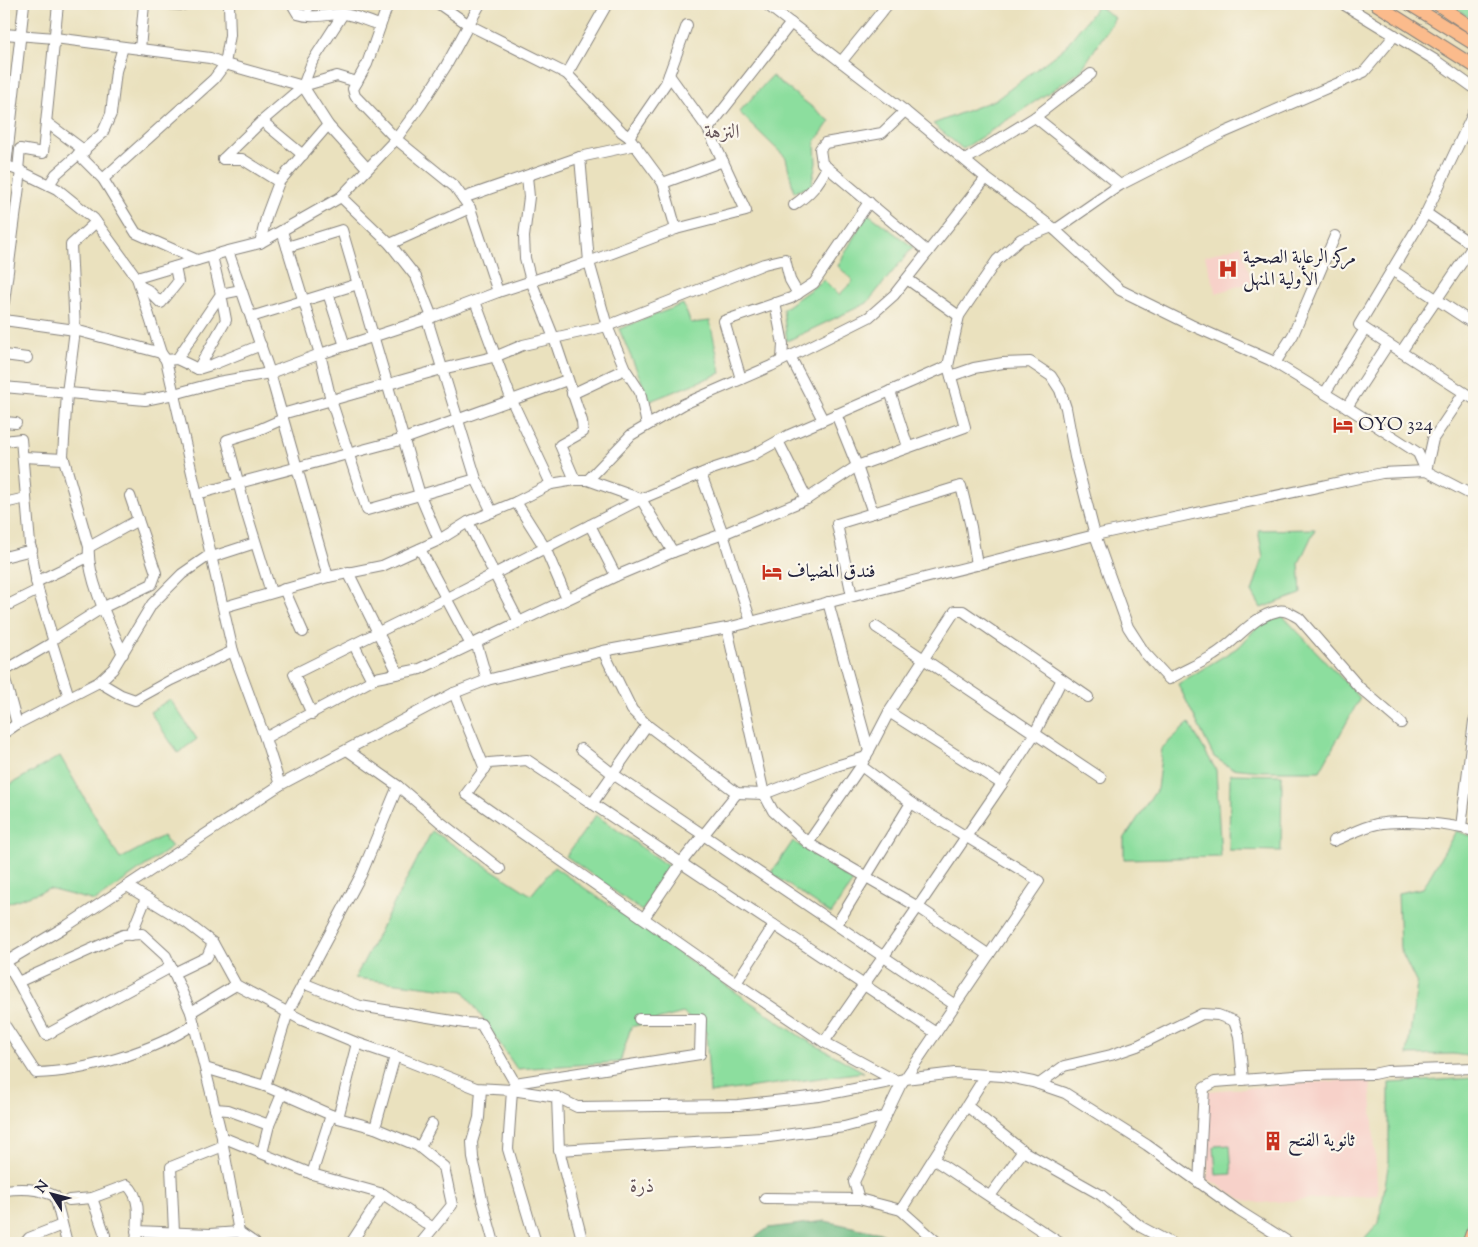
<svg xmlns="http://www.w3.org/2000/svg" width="1478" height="1247" font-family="'Sorts Mill Goudy',Amiri,serif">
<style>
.built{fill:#f7d1c9}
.green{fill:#8cde9e;stroke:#57806c}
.forest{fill:#71bd85;stroke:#4a7060}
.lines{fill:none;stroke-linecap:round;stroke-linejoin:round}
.minor-casing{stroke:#86827c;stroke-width:12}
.major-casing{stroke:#86827c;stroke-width:14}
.highway-casing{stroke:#86827c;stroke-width:17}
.minor{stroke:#fff;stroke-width:10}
.major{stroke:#fbbb8c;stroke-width:12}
.highway{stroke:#fbbb8c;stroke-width:15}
.labels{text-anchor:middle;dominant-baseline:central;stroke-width:4.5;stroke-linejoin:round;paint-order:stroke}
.poi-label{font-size:19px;fill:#22223b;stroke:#fbf7ec;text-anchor:start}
.neighbourhood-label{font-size:20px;fill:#66555a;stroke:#fbf7ec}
</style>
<rect width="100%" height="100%" fill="#fbf7ec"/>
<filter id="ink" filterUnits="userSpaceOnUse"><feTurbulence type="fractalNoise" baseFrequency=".02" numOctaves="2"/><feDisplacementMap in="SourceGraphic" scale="10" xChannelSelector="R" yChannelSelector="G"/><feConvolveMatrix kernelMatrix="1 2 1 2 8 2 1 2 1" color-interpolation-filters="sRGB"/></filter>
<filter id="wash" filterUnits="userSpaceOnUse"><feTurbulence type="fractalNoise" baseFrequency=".0096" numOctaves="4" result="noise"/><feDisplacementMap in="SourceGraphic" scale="20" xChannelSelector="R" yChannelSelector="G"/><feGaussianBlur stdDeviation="1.12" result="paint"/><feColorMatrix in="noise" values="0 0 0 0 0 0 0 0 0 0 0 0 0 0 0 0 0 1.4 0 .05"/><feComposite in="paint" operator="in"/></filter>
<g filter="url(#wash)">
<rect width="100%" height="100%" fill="#eae1be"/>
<!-- built -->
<g class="built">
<polygon points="1241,245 1252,282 1216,293 1205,256"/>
<polygon points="1370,1078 1378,1195 1259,1203 1241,1199 1208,1179 1207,1091"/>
</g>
<!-- green -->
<g class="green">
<polygon points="1449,4 1474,4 1474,21"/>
<polygon points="1098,6 1115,18 1080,72 963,149 933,124 997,99 1064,48"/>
<polygon points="772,76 830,121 815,142 816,163 811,186 794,192 786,158 739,112"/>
<polygon points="867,213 913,247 867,303 787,341 783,309 824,280 839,295 853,281 838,266"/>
<polygon points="683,304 691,323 710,321 721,373 650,401 619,329"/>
<polygon points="1315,529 1299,563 1301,594 1261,608 1252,592 1263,557 1258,530"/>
<polygon points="1282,615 1360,698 1320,771 1260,771 1231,768 1214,757 1178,684 1240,646 1256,628"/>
<polygon points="170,699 197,739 178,753 150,712"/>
<polygon points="1189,723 1216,770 1221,857 1124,859 1124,839 1157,789 1162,748"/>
<polygon points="60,756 120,859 163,836 172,847 95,901 49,889 5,904 4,788"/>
<polygon points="1230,774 1282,775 1281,851 1229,850"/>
<polygon points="596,815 672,869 642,911 566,856"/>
<polygon points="432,831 531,895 554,867 801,1037 864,1072 710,1093 706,1032 683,1013 631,1027 620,1062 517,1069 464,991 355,978"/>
<polygon points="1456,831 1474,837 1474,1057 1453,1054 1407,1055 1417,984 1400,949 1398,893 1423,888"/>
<polygon points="793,841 853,882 831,914 771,873"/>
<polygon points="1474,1078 1474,1218 1463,1243 1361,1243 1379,1223 1389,1161 1389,1083"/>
<polygon points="1230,1145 1232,1174 1216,1175 1214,1146"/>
</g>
<!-- forest -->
<polygon class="forest" points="825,1221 880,1233 903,1243 748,1243 768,1228"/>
</g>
<g filter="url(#ink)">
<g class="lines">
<defs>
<g id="minor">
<polyline points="169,4 182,5 186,4"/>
<path d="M292,4L298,14C313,19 326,14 342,14C353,14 368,22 380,25"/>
<polyline points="304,4 309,7 311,4"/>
<polyline points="388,4 367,64 353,89 355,96 396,139 455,187 470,208 498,292"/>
<polyline points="439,4 469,25 567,74 622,132 629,137 663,183 676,229"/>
<polyline points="766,4 905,111 986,178 1052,227 1120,290 1191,325 1270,360 1347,407 1418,453 1426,471"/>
<polyline points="1343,4 1435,60 1474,88"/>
<polyline points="343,14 312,62 303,86 337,76 357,82"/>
<polyline points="4,34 55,38 210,58 225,64 303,86 328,125 367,168"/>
<polyline points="140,49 144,4"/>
<polyline points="841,62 888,4"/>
<polyline points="567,74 607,4"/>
<polyline points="905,111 882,133 825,143 820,149 822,163 928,252"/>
<polyline points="1474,112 1426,213 1359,325 1474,399"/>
<polyline points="1035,117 1120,185"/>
<polyline points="262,121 303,155"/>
<polyline points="46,122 85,151"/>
<polyline points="708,129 791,23"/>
<polyline points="629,137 666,83 687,25"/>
<polyline points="78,154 103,179 136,233 197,260"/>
<polyline points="223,159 262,121 303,86"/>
<polyline points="223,159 242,159 279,182"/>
<polyline points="965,160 1035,117 1091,74"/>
<polyline points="4,165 18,170 57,189 94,219 137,278 161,353 166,360 233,651 265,738 280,785"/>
<polyline points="6,166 24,4"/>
<polyline points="18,170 20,149 43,153 58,4"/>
<polyline points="527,176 529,197 524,237 525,258 531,281 554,338 582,421 583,432 560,445 575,480"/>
<polyline points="103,179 214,79 225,64 230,35 229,4"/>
<polyline points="663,183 723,161"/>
<polyline points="49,185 56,174 102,134 111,114 116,71 123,47"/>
<polyline points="341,197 390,244 416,277 432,317"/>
<polyline points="463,198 580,157 636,145"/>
<path d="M794,205C810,194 818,185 827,167"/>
<polyline points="1426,213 1474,246"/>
<path d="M96,222L71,245L75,330L67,393L63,456L89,547C86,576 111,627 123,654"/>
<polyline points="1055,230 1120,185 1169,160 1223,133 1364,72 1395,35"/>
<polyline points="282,231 320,354 331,400 367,510 476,479"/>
<polyline points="260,243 267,214 279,182 328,125"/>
<polyline points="390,244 470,208"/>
<polyline points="287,247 342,230 420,495 439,540"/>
<polyline points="228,251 270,373 328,577"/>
<polyline points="1392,270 1474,324"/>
<polyline points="137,278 228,251 260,243 341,197 396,139 421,105 446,66 480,4"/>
<polyline points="907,279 959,316"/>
<polyline points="140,286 148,290 161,303 178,282 175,267"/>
<polyline points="328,293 345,346"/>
<polyline points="475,301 512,401 551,484"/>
<polyline points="4,302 21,171"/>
<polyline points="775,303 783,344 782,360"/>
<polyline points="251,317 358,284"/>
<polyline points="427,319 476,479 492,512"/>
<polyline points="4,320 75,330 161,353"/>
<polyline points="1401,352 1473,246"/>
<polyline points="4,355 27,358"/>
<polyline points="790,356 823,420"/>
<polyline points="177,359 198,369 226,320 221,294 241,290"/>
<polyline points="166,360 177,359 221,294 212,256"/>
<polyline points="1275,363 1293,335 1335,236"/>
<polyline points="198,369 214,364 261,345"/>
<polyline points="625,369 640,392 647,425"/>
<path d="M951,376L974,368L1003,363L1030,362L1051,376L1060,390L1066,408L1075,457L1095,535L1128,627L1144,652L1169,679C1184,670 1200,664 1214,655C1236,642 1252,616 1278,611C1286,609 1293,615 1299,618L1359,687L1401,723"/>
<polyline points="741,379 724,321 791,298 814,283 869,202"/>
<polyline points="4,387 145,400 174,394 218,382 270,373 320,354 427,319 498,292 578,266 676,229 746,211 708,129 669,75"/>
<polyline points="890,391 908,447"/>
<polyline points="1325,393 1365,329"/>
<polyline points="572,394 625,369 607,326 589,262 580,157"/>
<polyline points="1347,407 1388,344"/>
<polyline points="282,414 442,369 497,356 523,345 607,326 764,264 785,259 790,280 798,294"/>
<polyline points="836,414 857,466 873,513"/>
<polyline points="4,422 16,423"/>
<polyline points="4,441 21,439 30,544 38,590 53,639 52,643 69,697"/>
<polyline points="778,441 807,499"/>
<polyline points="23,457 64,459"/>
<polyline points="1426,471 1433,439 1464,393"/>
<polyline points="701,474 723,534 751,622"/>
<polyline points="588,480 631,435 684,404 771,366 869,317 894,295 986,178"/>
<polyline points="197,494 404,439 567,380"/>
<polyline points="516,502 545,548 567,599"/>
<polyline points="4,503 26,498"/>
<polyline points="468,522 519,622"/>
<polyline points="590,525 616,576"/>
<polyline points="89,547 138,520"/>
<polyline points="420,549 471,645"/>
<polyline points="4,557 32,550"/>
<polyline points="212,557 255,543"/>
<polyline points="348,572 398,673"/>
<polyline points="36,582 88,557"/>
<polyline points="284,589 303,632"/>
<polyline points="271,592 245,508 227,440 256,431 283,419"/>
<polyline points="852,596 837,524 961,486 971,527 977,565"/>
<polyline points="828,602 869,751"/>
<polyline points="4,607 38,590"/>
<polyline points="224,607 328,577 382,566 439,540 468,522 516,502 551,484 575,480 588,480 641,499 673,552"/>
<polyline points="876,627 1101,778"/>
<polyline points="727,628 764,794 773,811 808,843 918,907 989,955"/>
<polyline points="53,639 102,608 152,584 156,573 130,496"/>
<polyline points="476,642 487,680"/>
<polyline points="354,645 372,680"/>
<polyline points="603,651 632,710 647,725 737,793 764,794 836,766 866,757"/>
<polyline points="4,671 52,643"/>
<polyline points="4,676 17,724"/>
<polyline points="99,682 121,695 135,700 171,680 233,651"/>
<polyline points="454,693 485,769"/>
<polyline points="889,712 1002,784"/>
<polyline points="312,714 294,674 447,598 641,499 712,469 751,456 789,435 948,366"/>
<polyline points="4,733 17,724 99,682 113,669 152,604 182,574 211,554"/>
<polyline points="265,738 376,678 420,669 616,576 673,552 723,534 807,499 857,466 965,427 948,366 959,316 997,260 1021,239 1052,227"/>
<polyline points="581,749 613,774 955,1005"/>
<polyline points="347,750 398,786 439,821 500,869"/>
<polyline points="592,804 647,725"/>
<polyline points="1461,827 1474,721"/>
<path d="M1333,841C1347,836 1362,827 1377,824C1402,819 1450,824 1474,831"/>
<polyline points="808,843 861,766 889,712 955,611 963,611 1088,697"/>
<polyline points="127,886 187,923 213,943 236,985 302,1020 357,1043 395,1056 476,1088 512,1090 557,1097 577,1107 738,1105 819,1096 905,1079 955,1073 1003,1076 1033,1082 1065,1093 1147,1145 1239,1211 1290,1243"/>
<polyline points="644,918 681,863 737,793"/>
<polyline points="837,924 911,803"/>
<polyline points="131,935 146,898"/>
<polyline points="6,962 18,982 46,1035 171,967"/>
<polyline points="4,963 68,925 280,785 454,693 487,680 603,651 727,628 1095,535 1382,473 1426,471 1474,496"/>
<polyline points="174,973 207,957 213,943"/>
<polyline points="18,982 123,935 142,934 166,956 191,1012 222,1137 312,1174 383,1194 433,1228"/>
<polyline points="303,983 360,1006 465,1023 481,1024 515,1083 512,1090 508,1149 536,1243"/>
<polyline points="736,983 774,925"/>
<polyline points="191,1012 236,985"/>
<path d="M4,1024L36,1073C84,1072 155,1051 194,1024"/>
<polyline points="824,1042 918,907 1002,784 1035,733 1062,679"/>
<polyline points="205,1068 265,1086 338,1118 375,1128 418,1146 444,1167 452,1205 421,1243"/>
<polyline points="894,1080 824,1042 736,983 466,794 489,763 527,760 936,1033"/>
<polyline points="515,1083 700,1054 701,1019 639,1019"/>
<polyline points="1039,1084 1064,1066 1111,1055 1137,1046 1202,1014 1218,1015 1234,1021 1239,1036 1243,1080"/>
<polyline points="265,1086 288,1012 361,875 398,786"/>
<polyline points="481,1089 479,1118 472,1142 473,1158 482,1199 494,1243"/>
<polyline points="557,1097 559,1150 583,1243"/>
<polyline points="967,1106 1023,1151 1101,1195 1141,1227 1171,1243"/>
<polyline points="215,1109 228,1110 269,1125"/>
<polyline points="338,1118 357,1043"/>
<polyline points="375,1128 395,1056"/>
<polyline points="222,1140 239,1232"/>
<polyline points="420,1147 432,1124"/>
<polyline points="559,1150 762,1138 844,1127 886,1116"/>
<polyline points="262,1153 269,1125 282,1094"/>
<polyline points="933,1159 1060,1243"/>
<polyline points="312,1174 331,1115"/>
<polyline points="1199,1183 1204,1088 1215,1082 1307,1075 1373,1074 1387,1071 1474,1068"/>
<path d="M4,1190C22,1188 37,1188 55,1196L67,1243"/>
<polyline points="990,1196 1023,1151"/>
<polyline points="92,1198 105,1235 105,1243"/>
<polyline points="765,1198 859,1199 901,1210 938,1243"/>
<polyline points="859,1199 854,1182 900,1086 1039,881 911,803 861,766"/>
<path d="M69,1200L92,1198L127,1185C143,1198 137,1225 136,1243"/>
<polyline points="901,1210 986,1075"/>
<polyline points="136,1231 210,1234 239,1232 255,1243"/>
<polyline points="174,1232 171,1167 223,1146"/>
<polyline points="25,1243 29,1238 62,1225"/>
<polyline points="351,1243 383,1194"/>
</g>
<g id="major">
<polyline points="1376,4 1474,66"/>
<polyline points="1409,4 1474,44"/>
<polyline points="1437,4 1474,29"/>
</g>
<polyline id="highway" points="1470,1243 1474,1232"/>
</defs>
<!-- minor casing -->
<use href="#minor" class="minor-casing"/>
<!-- major casing -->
<use href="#major" class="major-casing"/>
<!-- highway casing -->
<use href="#highway" class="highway-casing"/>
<!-- minor -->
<use href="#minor" class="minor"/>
<!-- major -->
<use href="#major" class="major"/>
<!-- highway -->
<use href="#highway" class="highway"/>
</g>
</g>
<!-- icons -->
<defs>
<symbol id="hospital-bare" viewBox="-9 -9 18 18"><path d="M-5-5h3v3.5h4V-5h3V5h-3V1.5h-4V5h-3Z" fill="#c8321e" stroke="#fbf7ec" stroke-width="2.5" paint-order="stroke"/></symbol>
<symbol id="hotel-bare" viewBox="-9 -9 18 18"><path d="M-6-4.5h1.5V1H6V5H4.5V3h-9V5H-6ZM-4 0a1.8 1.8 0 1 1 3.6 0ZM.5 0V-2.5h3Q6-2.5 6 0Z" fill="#c8321e" stroke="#fbf7ec" stroke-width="2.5" paint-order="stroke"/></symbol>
<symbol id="building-bare" viewBox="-9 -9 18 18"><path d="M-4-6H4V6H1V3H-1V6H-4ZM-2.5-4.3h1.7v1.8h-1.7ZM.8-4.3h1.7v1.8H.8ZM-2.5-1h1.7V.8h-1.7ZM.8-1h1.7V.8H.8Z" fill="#c8321e" stroke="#fbf7ec" stroke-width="2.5" paint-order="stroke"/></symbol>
</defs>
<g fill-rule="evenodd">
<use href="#hospital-bare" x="1214" y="255" width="28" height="28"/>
<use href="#hotel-bare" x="1329" y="411" width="28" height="28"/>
<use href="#hotel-bare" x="758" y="558" width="28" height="28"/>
<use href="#building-bare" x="1259" y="1127" width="28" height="28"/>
</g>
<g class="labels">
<!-- poi labels -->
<g class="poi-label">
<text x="1243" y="258">مركز الرعاية الصحية<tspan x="1243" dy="22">الأولية المنهل</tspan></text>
<text x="1358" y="425">OYO 324</text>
<text x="787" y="572">فندق المضياف</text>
<text x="1288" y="1141">ثانوية الفتح</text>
</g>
<!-- neighbourhood labels -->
<g class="neighbourhood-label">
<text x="722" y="133">النزهة</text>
<text x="642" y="1187">ذرة</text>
</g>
</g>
<!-- margin -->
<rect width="1478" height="1247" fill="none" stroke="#fbf7ec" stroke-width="20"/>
<!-- north arrow -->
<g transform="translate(52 1194) rotate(306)" stroke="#fbf7ec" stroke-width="4" paint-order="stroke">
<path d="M0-4L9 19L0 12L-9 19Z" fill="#22223b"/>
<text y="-8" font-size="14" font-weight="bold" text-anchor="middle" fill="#22223b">N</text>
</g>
</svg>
